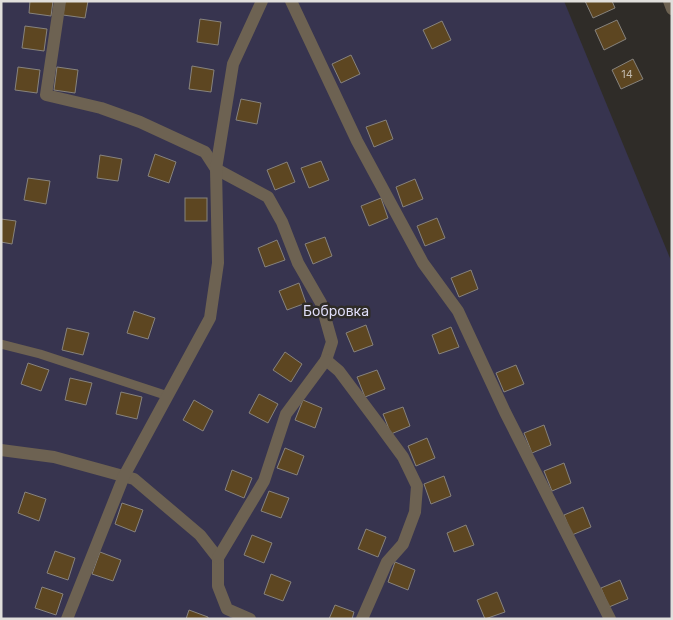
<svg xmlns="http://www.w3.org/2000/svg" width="673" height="620" font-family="Inter,sans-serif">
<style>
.green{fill:#37344f}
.building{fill:#5d4621;stroke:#87837d}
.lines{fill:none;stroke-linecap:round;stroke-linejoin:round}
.service{stroke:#6d6252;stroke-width:9}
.minor{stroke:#6d6252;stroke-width:12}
.tertiary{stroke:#6d6252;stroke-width:12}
.labels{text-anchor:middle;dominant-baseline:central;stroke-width:5;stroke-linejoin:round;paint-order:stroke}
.number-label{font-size:11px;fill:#c0b9ad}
.park-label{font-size:14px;fill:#e1dffa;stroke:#2f2c28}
</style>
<rect width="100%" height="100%" fill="#2f2c28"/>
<!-- green -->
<polygon class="green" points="1,1 564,1 672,263 672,619 1,619"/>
<!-- building -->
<g class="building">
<polygon points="30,1 53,1 51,16 29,13"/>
<polygon points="65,1 88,1 85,18 63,15"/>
<polygon points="585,1 612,1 615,8 593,18"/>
<polygon points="200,19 221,22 218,45 197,42"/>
<polygon points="617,20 626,39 604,50 595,30"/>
<polygon points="442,21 451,40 432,49 423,30"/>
<polygon points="25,26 47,29 44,51 22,48"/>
<polygon points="351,55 360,74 341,83 332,64"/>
<polygon points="633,59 643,79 621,89 612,70"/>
<polygon points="192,66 214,70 211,92 189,89"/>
<polygon points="18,67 40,70 37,93 15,90"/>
<polygon points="57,67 78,70 75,93 54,90"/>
<polygon points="241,99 261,103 257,124 236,120"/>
<polygon points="386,120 393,139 374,147 366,127"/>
<polygon points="155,154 176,162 169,183 148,176"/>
<polygon points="100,155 122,159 118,181 97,178"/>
<polygon points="321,161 329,180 309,188 301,168"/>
<polygon points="287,162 295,182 275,190 267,170"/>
<polygon points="28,178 50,181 46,204 24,200"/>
<polygon points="415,179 423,199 403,207 396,187"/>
<rect x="185" y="198" width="22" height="23"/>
<polygon points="381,198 388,218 369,226 361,206"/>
<polygon points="437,218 445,238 425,246 417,226"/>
<polygon points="1,219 16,221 12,244 1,242"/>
<polygon points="325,237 332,256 313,264 305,244"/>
<polygon points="277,240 285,260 265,267 258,248"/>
<polygon points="471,270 478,289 459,297 451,278"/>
<polygon points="299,283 306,303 287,310 279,291"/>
<polygon points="134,311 155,318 148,339 127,333"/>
<polygon points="366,325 373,345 354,352 346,333"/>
<polygon points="451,327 459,347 439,354 432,335"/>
<polygon points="67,328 89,333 83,355 62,350"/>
<polygon points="285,352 302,364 291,382 273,370"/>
<polygon points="28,363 49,370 41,391 21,384"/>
<polygon points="516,365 524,384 504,392 496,373"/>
<polygon points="377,370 385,389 365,397 357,377"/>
<polygon points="70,378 92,383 86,405 65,400"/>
<polygon points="121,392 142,397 137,419 116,414"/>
<polygon points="259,394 278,404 268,423 249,413"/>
<polygon points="194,400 213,411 203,431 183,420"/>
<polygon points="303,400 322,408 315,428 295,420"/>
<polygon points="403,407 410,426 391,434 383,414"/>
<polygon points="544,425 551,445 532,453 524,433"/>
<polygon points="427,438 435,458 416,466 408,446"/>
<polygon points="285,448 304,456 297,475 277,468"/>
<polygon points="564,463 571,483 552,491 544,471"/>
<polygon points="232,470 252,478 244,498 225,490"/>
<polygon points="444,476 451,496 431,504 424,484"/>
<polygon points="269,491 289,498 281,518 261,511"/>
<polygon points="25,492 46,499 39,521 18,513"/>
<polygon points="122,503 143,510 135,532 115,524"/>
<polygon points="583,507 591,527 572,535 564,515"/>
<polygon points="466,525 474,545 454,552 447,533"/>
<polygon points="366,529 386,537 378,557 358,549"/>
<polygon points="252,535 272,543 264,563 244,555"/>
<polygon points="55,551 75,558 68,580 47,573"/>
<polygon points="100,552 121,560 113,581 92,574"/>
<polygon points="395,562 415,570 408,590 388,582"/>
<polygon points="271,574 291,582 283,601 264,594"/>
<polygon points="620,580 628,599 609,607 601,588"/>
<polygon points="42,587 63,594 56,615 35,608"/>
<polygon points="497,592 505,612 485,619 477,600"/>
<polygon points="335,605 354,612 352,619 329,619"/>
<polygon points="189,610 208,617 208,619 186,619"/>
</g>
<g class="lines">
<!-- service -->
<polyline class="service" points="1,344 40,354 168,396"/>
<!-- minor -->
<g class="minor">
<polyline points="60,1 46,95 101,108 140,122 205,152 216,169 268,197 282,222 298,263 321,303 332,342 326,360 339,371 378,423 403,457 417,486 415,512 403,544 387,562 362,619"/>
<polyline points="291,1 357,141 423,263 458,311 505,412 610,619"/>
<polyline points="1,450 54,457 134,479 200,535 218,558 218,586 227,609 250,619"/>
<polyline points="218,558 264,481 286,414 326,360"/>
<polyline points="67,619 124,476 210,318 218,263 216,169 233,64 262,1"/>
</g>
<!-- tertiary -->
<polyline class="tertiary" points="669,1 672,9"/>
</g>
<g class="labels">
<!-- number labels -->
<g class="number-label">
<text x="627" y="74">14</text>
</g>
<!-- park labels -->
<g class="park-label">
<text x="336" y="310">Бобровка</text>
</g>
</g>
<!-- border -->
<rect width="673" height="620" fill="none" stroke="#e1dfdc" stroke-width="5"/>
</svg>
